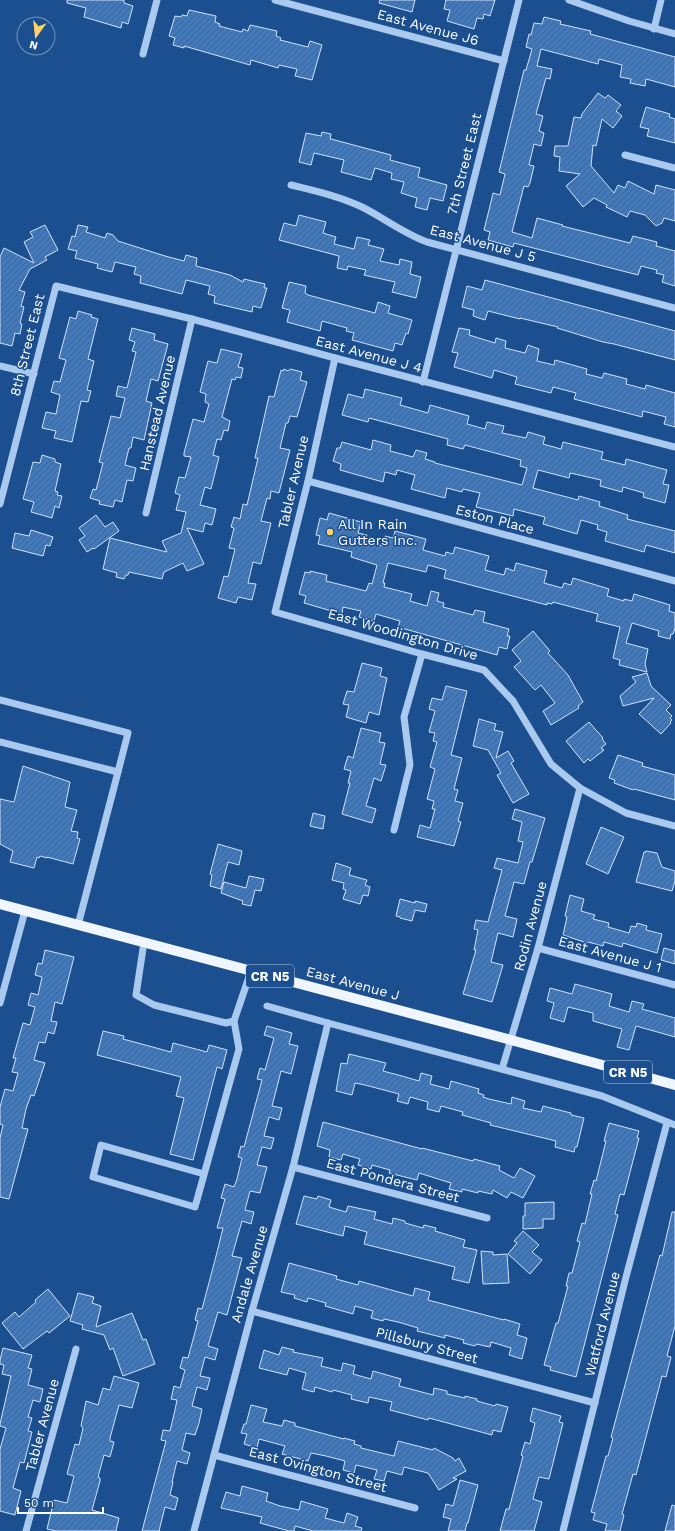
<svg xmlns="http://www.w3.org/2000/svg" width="675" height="1531" font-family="'Work Sans',sans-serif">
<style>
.building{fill:url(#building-hatch);stroke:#cfe3fa}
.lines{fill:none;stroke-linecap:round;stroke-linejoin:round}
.minor{stroke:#a9c9ee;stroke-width:7}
.major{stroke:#f0f6ff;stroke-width:10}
.poi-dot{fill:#ffd166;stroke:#1b4f8f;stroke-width:1.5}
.labels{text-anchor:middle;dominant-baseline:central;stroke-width:3;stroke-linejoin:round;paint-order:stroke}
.shield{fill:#1b4f8f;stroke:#bbcadd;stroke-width:1}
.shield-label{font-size:13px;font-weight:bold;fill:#fff}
.street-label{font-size:14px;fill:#fff;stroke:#1b4f8f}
.poi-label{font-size:14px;fill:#fff;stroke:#1b4f8f;text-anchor:start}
</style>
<defs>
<pattern id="building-hatch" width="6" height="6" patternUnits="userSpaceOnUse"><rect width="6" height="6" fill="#4478b7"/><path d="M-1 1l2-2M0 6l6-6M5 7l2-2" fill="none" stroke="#486282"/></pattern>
</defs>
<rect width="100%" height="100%" fill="#1b4f8f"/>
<!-- building -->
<g class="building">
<polygon points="67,0 124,0 124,3 133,6 128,24 122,22 121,28 84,17 86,8 67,3"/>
<polygon points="380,0 415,0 412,12 379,3"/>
<polygon points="446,0 495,0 490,16 484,14 483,19 477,18 474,29 447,21 450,10 444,9"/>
<polygon points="189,10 216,16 215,22 220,24 219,26 242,32 243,29 248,31 250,25 277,31 276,36 281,38 280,40 308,47 310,41 322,45 312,80 295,76 297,69 279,65 278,68 251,60 250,65 184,46 184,48 173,45 175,38 169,36 175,16 181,17 182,15 187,16"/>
<polygon points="544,17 561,21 560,24 591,31 590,34 675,57 675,87 646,79 645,86 630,83 631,79 620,77 622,65 599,59 598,64 541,49 537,66 552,69 550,79 546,78 536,114 543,116 539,131 544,133 541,146 534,144 529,165 534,166 530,183 528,187 524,186 512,232 532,238 537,218 563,225 562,226 630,243 633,236 657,242 656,246 675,251 675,286 662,282 664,275 656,273 657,270 641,266 638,275 514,243 513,247 488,240 490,232 484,230 489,210 493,193 500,195 505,174 499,172 524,70 526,70 532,49 526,47 529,34 531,35 534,23 542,24"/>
<polygon points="598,93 605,98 608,95 621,105 616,111 622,116 613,128 602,119 596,146 593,145 591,166 614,193 618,185 625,188 628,181 654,194 656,185 675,190 675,221 664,218 662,223 656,226 645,215 630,211 627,217 606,207 607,205 594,198 583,207 566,186 580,174 559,171 560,157 554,156 555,146 568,146 574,117 581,118 582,114"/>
<polygon points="646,107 670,114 669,117 675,119 675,143 647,136 649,129 640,127"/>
<polygon points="322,132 331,134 330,139 331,139 391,155 390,160 420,168 418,177 447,185 443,201 430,198 427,210 415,207 417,198 401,193 404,182 391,179 392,173 375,168 371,180 341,172 344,160 314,153 311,165 299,162 306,133 321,136"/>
<polygon points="299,215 326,222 323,233 336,237 334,244 354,249 357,237 370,240 368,245 384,249 380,261 399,265 400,259 412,262 410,274 421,277 416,298 392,292 395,282 364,275 366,270 348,266 347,270 337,268 339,256 279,240 284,223 296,226"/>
<polygon points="45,225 58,250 45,257 47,260 30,269 19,290 25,292 21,306 24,307 20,323 22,324 20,334 15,333 12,346 0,343 0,257 4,248 34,263 24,242 33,237 30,232"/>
<polygon points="78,225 88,227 86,232 105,238 107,233 113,235 118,241 165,256 184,261 186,255 197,258 196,266 230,275 243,282 244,279 265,284 264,288 267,288 261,308 253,306 252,312 214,303 215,296 208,294 210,286 186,280 182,294 140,283 141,276 134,274 136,267 115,262 112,272 97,268 98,264 75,258 77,251 68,249 72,236 75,237"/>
<polygon points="485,280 675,331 675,360 614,344 603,342 557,328 558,327 520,318 520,319 488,311 485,320 473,316 474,310 462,307 467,286 482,290"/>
<polygon points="289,282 306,286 305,293 308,295 375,313 378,302 390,306 388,313 412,320 408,334 406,333 402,345 395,343 393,351 352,340 354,333 346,331 347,328 322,321 320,331 287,322 290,310 282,308"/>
<polygon points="78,311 92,315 91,317 98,319 88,359 94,361 87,390 91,391 88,402 81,401 72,442 54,438 56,431 42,428 46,412 56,414 60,395 51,392 54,381 60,382 66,360 59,358 70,317 76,319"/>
<polygon points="132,328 155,334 154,340 168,344 158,381 151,379 146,401 152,403 144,440 133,437 131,448 129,448 125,465 136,468 133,481 127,480 122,502 115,500 113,507 99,504 100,501 90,498 93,489 96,490 103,463 99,462 111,416 120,418 125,398 116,396 118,386 127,388 136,352 132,351 135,342 129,340"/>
<polygon points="459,328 470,330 469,335 495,343 496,338 506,341 505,348 525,353 528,345 539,349 537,361 554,365 555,360 587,369 586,374 602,378 604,373 627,379 626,384 645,389 646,385 675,393 675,427 664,424 666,417 643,411 642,417 574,399 576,393 553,387 551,393 515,384 517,377 494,370 492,378 454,367 458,353 452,352"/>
<polygon points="221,349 242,354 238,367 243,368 241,378 236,377 235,380 232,379 222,417 230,421 228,431 224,430 221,440 217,439 213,455 219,457 211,489 205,487 200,505 216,509 212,525 205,523 203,532 187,528 204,564 187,571 183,563 164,572 162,579 129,572 128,575 126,575 124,579 116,577 117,573 103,569 110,538 167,552 162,541 181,533 186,512 176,510 180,495 175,493 179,477 185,478 191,457 184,456 184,453 193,419 204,422 209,404 205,402 206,394 200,392 208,361 217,363"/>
<polygon points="284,369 288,371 290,369 302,372 300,380 307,382 297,417 290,416 288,423 286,423 280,448 290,450 279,493 271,491 270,499 267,498 261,521 271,523 261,564 253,562 248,583 256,584 252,600 238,597 236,603 218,598 224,576 228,577 235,549 229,548 234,528 231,527 234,517 240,519 243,504 247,505 258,458 255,458 269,396 274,397 281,370 283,371"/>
<polygon points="365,389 402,398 400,405 428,413 430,405 469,416 467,424 485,429 487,422 504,426 502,433 526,438 528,432 545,437 543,444 561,449 563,442 603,452 601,459 625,465 626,459 667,470 663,484 669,485 665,503 643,497 644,493 623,487 622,492 600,486 601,480 570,473 569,478 538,470 533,488 578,500 579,496 600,502 599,506 628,515 627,519 675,531 675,553 646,545 644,552 605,541 607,532 597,529 598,525 581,520 577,534 543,524 545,517 514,509 513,516 476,507 480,493 463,489 462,492 447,488 445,498 411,489 415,475 397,470 396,475 385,472 383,482 340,470 341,464 333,461 337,448 340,448 342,442 371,450 373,440 391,445 390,451 413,457 416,450 427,453 425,459 435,462 435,463 522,485 527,468 520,466 521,460 465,445 463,449 447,445 448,439 369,418 368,422 342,415 348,394 363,398"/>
<polygon points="42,455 55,459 55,462 61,464 55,491 58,492 57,495 62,496 59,508 55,506 52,518 31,512 34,502 23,499 33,462 40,463"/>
<polygon points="329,513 361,522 358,533 367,535 365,541 383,546 385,536 393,538 395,531 426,539 423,550 445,556 446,552 453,554 455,547 489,556 485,570 504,575 506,568 514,571 516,563 547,571 544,583 562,588 564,583 571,585 573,578 609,589 607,596 624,601 624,599 632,601 634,594 670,605 669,611 675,613 675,628 673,634 671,634 670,639 658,636 659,631 632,623 626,643 648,649 645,664 647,672 619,665 620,660 613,658 620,627 596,621 598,614 553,602 552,604 547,603 547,605 444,578 446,570 428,565 426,572 388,563 383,583 385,583 384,587 412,594 410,601 427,606 431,591 439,593 437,601 444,603 443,607 473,615 475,610 485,612 483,622 509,629 507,636 510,636 507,649 499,647 497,655 398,627 400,621 376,614 374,621 359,617 361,611 343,607 342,614 304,603 306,596 299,594 305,572 310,573 310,571 327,575 326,581 366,591 369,583 372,584 377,565 351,557 352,552 318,544 320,536 316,535 320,518 327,520"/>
<polygon points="96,515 105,527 113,522 119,531 94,549 93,548 87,552 79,540 85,536 79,528"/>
<polygon points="31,530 53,537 50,546 46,545 43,556 12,548 15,533 29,536"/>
<polygon points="533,631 550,651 548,653 568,675 583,702 578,706 579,708 551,725 543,711 555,703 541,685 535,690 514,667 521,661 512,650"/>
<polygon points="362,663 382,668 380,676 387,678 379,715 369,712 366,723 346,717 349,705 343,704 347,691 354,692"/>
<polygon points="647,673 651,686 671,705 666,710 672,716 670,718 672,720 670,722 671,723 661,734 639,714 654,698 623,706 620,696 636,682 632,677"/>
<polygon points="446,686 467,691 451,755 462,758 454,789 458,790 455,801 463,803 458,821 461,822 454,846 417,837 420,825 430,828 435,809 432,809 434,801 427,799 435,769 430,767 437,742 433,741 435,733 429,732 435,711 429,709 432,698 442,700"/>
<polygon points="479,719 496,724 494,730 503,732 496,758 508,751 514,761 511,763 529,794 513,803 497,775 501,773 488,750 473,746"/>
<polygon points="589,722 603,738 602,739 606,744 601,748 604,750 590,761 588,759 584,763 566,741"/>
<polygon points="361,728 381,733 379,742 385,743 380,764 386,765 381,781 374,778 366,806 376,809 372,823 342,814 350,783 348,783 351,771 344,769 348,756 353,758"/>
<polygon points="618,755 643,763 642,766 675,775 675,800 634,789 633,790 614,783 615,780 609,778"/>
<polygon points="23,766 70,782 65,807 77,810 71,831 78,832 77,838 80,839 73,864 47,857 47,858 40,856 39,858 37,857 34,868 10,862 13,851 0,844 0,799 14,802"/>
<polygon points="515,809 545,818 532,862 530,862 524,884 514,882 505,916 517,919 513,937 498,933 491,962 503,965 492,1002 463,994 476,950 474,950 478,930 474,929 476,920 488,922 502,870 494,868 497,858 518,863 523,842 518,841 522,822 512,819"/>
<polygon points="313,813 325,816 323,829 310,826"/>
<polygon points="601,827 624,837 608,874 586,864"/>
<polygon points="218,844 242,851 239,865 228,862 221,889 210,886 212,875 210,874"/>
<polygon points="646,851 657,853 662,867 675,871 675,881 672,891 636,882 644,852 646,852"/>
<polygon points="336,863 351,868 349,875 367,880 365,885 370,887 368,896 363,895 360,904 343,899 346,890 343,889 344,883 332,880"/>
<polygon points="249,876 264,879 261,891 255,890 251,906 242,904 243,901 221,893 224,882 246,888"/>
<polygon points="570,895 584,899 581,911 595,915 593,919 609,923 608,927 629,933 631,926 636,927 637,923 647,926 646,930 662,934 657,953 623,943 622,947 604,942 603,946 588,942 587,943 563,935 567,917 565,916"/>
<polygon points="400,899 415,903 415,901 427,904 425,912 415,910 412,921 400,918 400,917 396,916"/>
<polygon points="664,948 675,951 675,964 661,960"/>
<polygon points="45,950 74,957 62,1004 55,1002 51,1021 57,1022 54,1034 48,1032 45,1043 39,1042 34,1060 45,1063 34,1096 31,1095 26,1109 22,1128 28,1129 9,1199 0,1197 0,1138 3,1125 0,1124 0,1107 5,1089 13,1091 18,1073 12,1072 16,1058 13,1058 23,1023 30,1025 35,1007 28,1005 31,993 38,995 42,977 35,975 38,963 42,964"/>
<polygon points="575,984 612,994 609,1006 629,1012 632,1001 644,1004 642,1009 675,1018 675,1037 636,1026 629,1050 617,1047 622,1029 593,1021 593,1013 568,1007 564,1022 550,1018 554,1003 547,1001 550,988 572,994"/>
<polygon points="267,1026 292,1033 289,1044 298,1046 291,1074 281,1071 276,1091 272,1106 282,1108 279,1120 269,1117 264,1136 274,1138 271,1149 262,1147 257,1165 267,1167 260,1193 250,1191 245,1210 254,1212 251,1224 242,1221 232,1256 242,1258 227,1315 218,1312 208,1346 218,1349 215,1360 205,1357 200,1376 210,1378 207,1390 197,1387 192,1406 202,1409 199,1423 195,1435 186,1433 182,1450 190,1453 187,1464 177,1461 172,1482 173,1482 170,1495 178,1498 175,1510 165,1507 159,1531 142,1531 166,1441 161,1440 163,1430 170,1431 175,1410 177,1400 171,1399 174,1386 180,1388 185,1370 180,1368 183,1357 188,1358 198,1321 195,1320 198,1308 202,1309 215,1260 223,1228 217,1228 225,1199 221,1198 225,1184 234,1187 237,1179 242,1158 238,1157 241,1146 244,1147 262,1080 257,1079 260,1068 265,1070 274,1038 264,1035"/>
<polygon points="103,1031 124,1036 123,1039 171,1052 173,1043 207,1052 209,1045 227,1050 222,1069 217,1067 193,1160 170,1154 184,1098 176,1096 181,1077 97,1055"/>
<polygon points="349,1054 386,1063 383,1071 402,1076 419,1081 421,1073 432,1076 430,1084 449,1089 451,1081 479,1089 478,1093 484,1095 483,1097 489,1099 511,1104 512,1097 525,1101 523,1108 541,1112 543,1106 571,1113 571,1115 584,1118 577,1147 575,1147 574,1152 555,1147 556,1141 490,1125 491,1123 462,1115 463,1112 441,1106 439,1112 427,1109 428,1102 410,1097 408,1104 397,1101 399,1094 365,1085 355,1083 352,1095 336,1091 341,1063 347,1064"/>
<polygon points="323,1122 422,1149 422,1148 473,1161 474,1159 500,1166 499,1170 514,1178 520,1168 535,1176 523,1198 511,1192 507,1198 493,1190 492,1194 478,1191 478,1193 462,1189 462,1192 449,1189 451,1183 419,1173 417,1180 389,1173 390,1170 372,1165 371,1169 358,1165 360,1159 343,1154 341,1160 329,1157 330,1150 317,1146"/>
<polygon points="609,1123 639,1131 637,1138 639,1138 624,1195 620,1194 615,1214 618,1215 576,1377 550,1370 551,1367 544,1365 556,1323 558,1323 568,1286 566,1286 569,1273 572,1273 580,1242 577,1241 582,1223 585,1224 592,1194 590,1194 594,1180 596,1181 606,1141 604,1141"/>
<polygon points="304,1196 317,1199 318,1196 331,1200 329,1207 346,1212 348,1206 376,1212 374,1219 392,1224 393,1218 405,1221 405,1223 423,1228 424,1225 436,1228 435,1231 465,1240 463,1247 477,1250 469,1283 452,1279 455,1267 364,1244 367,1232 345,1226 343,1236 296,1224"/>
<polygon points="554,1202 554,1219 543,1219 543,1228 523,1229 523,1216 525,1216 525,1203"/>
<polygon points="672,1212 675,1212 675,1326 667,1356 671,1357 666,1377 662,1376 636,1475 633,1474 622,1514 624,1515 620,1531 605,1531 607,1524 593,1520 595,1513 591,1512 606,1456 608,1456 613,1438 611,1437 660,1255 662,1256"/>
<polygon points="523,1231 539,1245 532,1252 542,1260 530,1274 508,1254 517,1243 514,1241"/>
<polygon points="481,1251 493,1252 493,1255 507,1254 509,1283 483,1284"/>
<polygon points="289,1263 337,1276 336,1279 358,1285 359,1281 413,1296 415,1288 430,1292 428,1300 504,1320 504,1319 520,1324 517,1335 527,1338 522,1359 509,1355 511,1348 491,1342 490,1347 476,1344 475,1346 463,1343 464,1340 445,1335 445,1338 417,1331 418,1328 398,1322 384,1319 383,1321 371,1318 373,1311 355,1306 353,1314 325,1306 326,1303 308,1298 307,1302 294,1298 295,1295 281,1292"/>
<polygon points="48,1289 70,1316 49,1333 47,1331 23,1349 2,1323 15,1312 19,1317 36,1302 35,1300"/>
<polygon points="78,1293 94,1297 92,1303 101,1306 96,1327 132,1313 143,1340 146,1339 155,1364 123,1376 113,1348 110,1350 104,1335 82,1329 83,1325 70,1321"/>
<polygon points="282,1347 294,1350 293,1352 323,1358 321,1366 341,1371 343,1363 355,1366 353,1374 371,1379 373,1371 401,1379 399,1386 433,1395 434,1388 447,1391 447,1394 465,1398 465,1396 477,1399 477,1401 495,1406 496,1404 508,1407 501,1432 493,1430 492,1435 429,1418 428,1420 390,1410 392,1402 369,1397 368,1403 351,1399 352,1395 333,1390 332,1392 315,1387 314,1392 302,1389 306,1373 289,1368 287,1375 259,1368 264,1350 279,1355"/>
<polygon points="3,1348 32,1355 28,1368 32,1369 28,1385 43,1389 40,1402 33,1400 28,1417 32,1418 28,1431 32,1432 24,1463 20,1462 13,1488 21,1491 15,1515 0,1511 0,1449 6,1428 0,1426 0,1424 11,1376 2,1374 4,1365 0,1364 0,1360"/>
<polygon points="114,1376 139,1383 132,1408 119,1405 110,1438 110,1441 114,1442 110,1457 104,1455 98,1477 100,1478 100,1481 92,1510 119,1518 116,1531 56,1531 47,1529 54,1500 67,1503 74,1476 67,1474 75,1444 79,1445 83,1428 81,1426 86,1401 98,1405 103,1388 110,1390"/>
<polygon points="251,1405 267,1409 263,1422 282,1426 284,1420 295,1423 295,1426 344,1439 344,1438 355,1441 354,1444 361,1446 361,1448 394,1456 398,1441 433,1450 434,1448 453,1458 455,1461 459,1458 466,1471 453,1478 457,1479 439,1490 428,1473 404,1467 402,1475 387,1471 384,1481 374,1479 377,1470 356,1465 354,1473 343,1470 345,1461 326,1456 311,1453 308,1461 282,1454 285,1446 259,1439 257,1448 244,1444 247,1434 241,1433 244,1424 246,1424"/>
<polygon points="533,1408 561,1416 559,1422 563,1423 549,1479 539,1477 533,1499 542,1502 534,1531 500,1531 506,1509 509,1509 523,1456 521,1455 525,1442 530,1444 535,1423 530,1421"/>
<polygon points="460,1480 478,1485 468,1523 467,1523 465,1531 448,1531 451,1519 443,1517 446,1504 453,1506"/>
<polygon points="242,1486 268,1493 266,1501 280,1506 299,1510 301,1501 328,1509 325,1518 344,1523 347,1513 358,1517 355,1526 362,1528 361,1531 313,1531 295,1526 294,1531 289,1531 260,1523 262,1517 221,1508 226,1492 240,1496"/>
<polygon points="672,1505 675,1506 675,1531 665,1531"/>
</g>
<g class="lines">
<!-- minor -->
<g class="minor">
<polyline points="275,0 504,61"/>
<polyline points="569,0 629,21 675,34"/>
<polyline points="654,29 661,0"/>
<polyline points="143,54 157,0"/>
<polyline points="625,155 675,168"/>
<path d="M291,185C315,191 339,196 362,207C384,218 403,233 427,242L675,308"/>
<polyline points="335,358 308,481 275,612 422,654 484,670 513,701 551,764 580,788 626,813 675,826"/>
<polyline points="0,366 34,374"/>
<polyline points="423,382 519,0"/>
<polyline points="308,481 675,581"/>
<polyline points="0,504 56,286 192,319 335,358 675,447"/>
<polyline points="146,513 192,319"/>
<polyline points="0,700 128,733 118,772"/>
<polyline points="0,742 118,772 78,925"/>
<polyline points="394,830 410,765 404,717 422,654"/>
<polyline points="144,942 136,995 154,1005 226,1023 234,1021 251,971"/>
<polyline points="538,948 675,985"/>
<polyline points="0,1003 25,911"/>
<polyline points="267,1006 328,1023 602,1096 675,1125"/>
<polyline points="502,1069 538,948 580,788"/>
<polyline points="293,1167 487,1218"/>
<polyline points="204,1174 101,1145 93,1177 195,1207 239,1049 234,1021"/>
<polyline points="252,1311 595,1403"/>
<polyline points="214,1455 415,1508"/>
<polyline points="26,1531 76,1349"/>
<polyline points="194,1531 252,1311 293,1167 328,1023"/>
<polyline points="563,1531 626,1277 667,1123"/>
</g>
<!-- major -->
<polyline class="major" points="0,904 511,1040 675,1085"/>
</g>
<!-- markers -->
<circle class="poi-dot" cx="330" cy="532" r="4"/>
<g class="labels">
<!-- shield labels -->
<g class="shield">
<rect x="246" y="965" width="48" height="22" rx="3"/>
<rect x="604" y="1061" width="48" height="22" rx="3"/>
</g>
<g class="shield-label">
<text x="270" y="976">CR N5</text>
<text x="628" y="1072">CR N5</text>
</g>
<!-- street labels -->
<g class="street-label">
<text transform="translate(428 27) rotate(15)">East Avenue J6</text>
<text transform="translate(464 164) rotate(-76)">7th Street East</text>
<text transform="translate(483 243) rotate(15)">East Avenue J 5</text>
<text transform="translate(27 345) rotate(-76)">8th Street East</text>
<text transform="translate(369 354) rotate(15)">East Avenue J 4</text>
<text transform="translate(157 413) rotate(-77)">Hanstead Avenue</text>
<text transform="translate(293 482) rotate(-77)">Tabler Avenue</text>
<text transform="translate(495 519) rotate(15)">Eston Place</text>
<text transform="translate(403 634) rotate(16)">East Woodington Drive</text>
<text transform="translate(530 926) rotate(-75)">Rodin Avenue</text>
<text transform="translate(610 954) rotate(15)">East Avenue J 1</text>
<text transform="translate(353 983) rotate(15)">East Avenue J</text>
<text transform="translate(393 1180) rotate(15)">East Pondera Street</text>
<text transform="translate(249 1274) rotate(-74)">Andale Avenue</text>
<text transform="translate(602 1324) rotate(-76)">Watford Avenue</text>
<text transform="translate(427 1345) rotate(15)">Pillsbury Street</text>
<text transform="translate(42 1425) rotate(-75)">Tabler Avenue</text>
<text transform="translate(318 1469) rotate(15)">East Ovington Street</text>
</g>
<!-- poi labels -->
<g class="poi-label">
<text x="338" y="524">All In Rain<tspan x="338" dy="16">Gutters Inc.</tspan></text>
</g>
</g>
<!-- north arrow -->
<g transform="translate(36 36) rotate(195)"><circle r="19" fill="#1b4f8f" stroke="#7695bc"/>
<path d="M0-3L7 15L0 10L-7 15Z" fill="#ffd166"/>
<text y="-6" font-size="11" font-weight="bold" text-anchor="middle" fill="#ffffff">N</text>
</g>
<!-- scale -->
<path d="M18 1507v6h85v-6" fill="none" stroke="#ffffff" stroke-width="2"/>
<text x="24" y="1507" font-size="12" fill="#ffffff" stroke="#1b4f8f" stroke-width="3" paint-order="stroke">50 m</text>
</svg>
